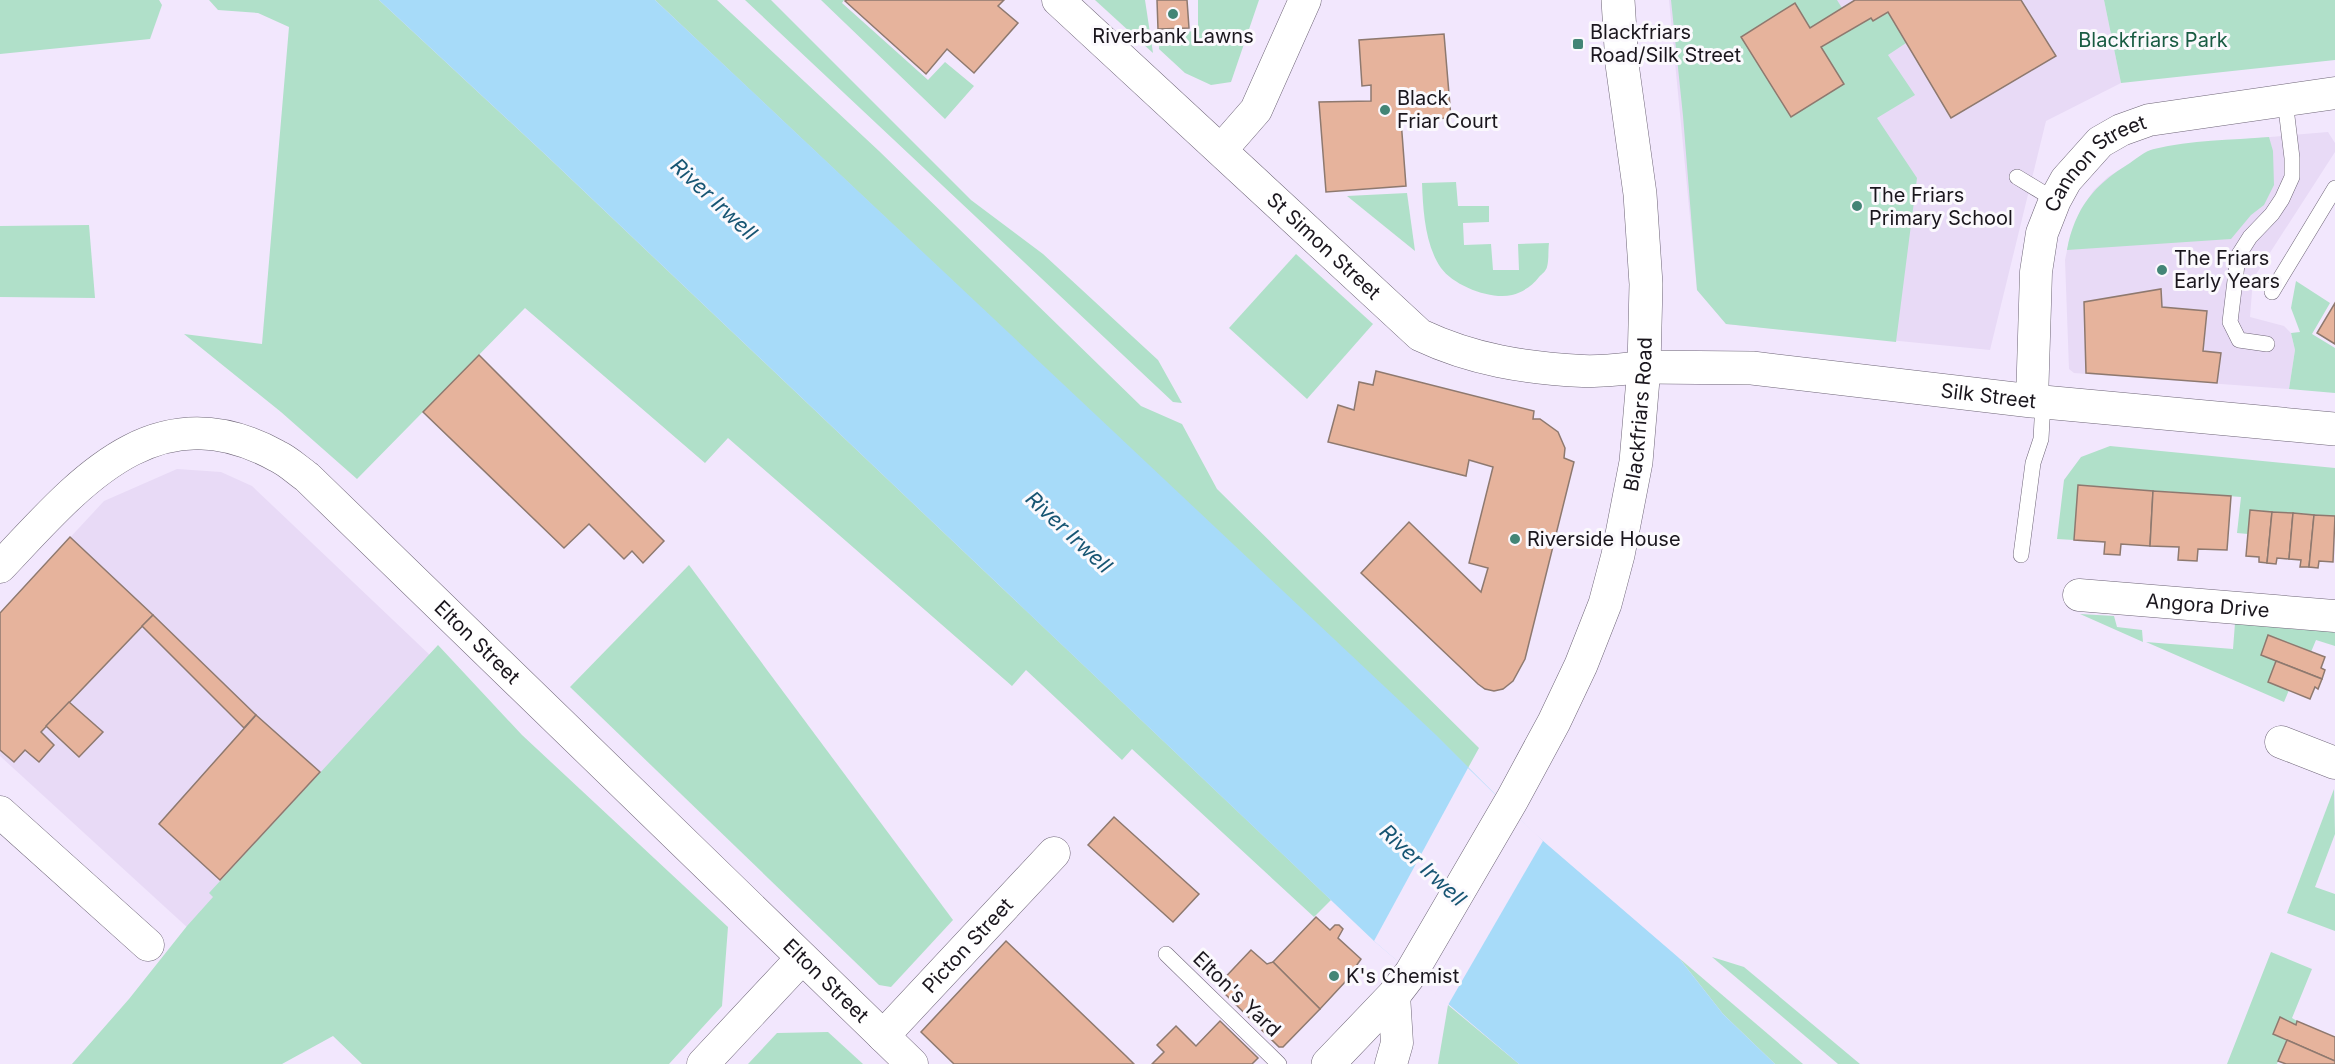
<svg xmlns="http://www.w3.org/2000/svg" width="2335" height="1064" font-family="Inter,sans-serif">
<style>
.built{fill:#e8daf6}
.green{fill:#b0e0c9}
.water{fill:#a7dbf9}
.pier{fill:#f2e7fd}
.building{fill:#e6b39c;stroke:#8e796f;stroke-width:1.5}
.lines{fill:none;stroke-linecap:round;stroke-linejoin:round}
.lane-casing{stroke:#6e6577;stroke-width:16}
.street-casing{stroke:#6e6577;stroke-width:33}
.primary-casing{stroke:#6e6577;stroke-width:34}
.lane{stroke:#fff;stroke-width:15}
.street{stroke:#fff;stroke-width:32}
.primary{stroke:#fff;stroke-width:33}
.poi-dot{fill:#438576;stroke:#fbf9fd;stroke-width:2}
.labels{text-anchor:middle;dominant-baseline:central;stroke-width:6;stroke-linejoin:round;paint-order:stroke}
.poi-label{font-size:20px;fill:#1a161d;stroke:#fbf9fd;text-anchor:start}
.park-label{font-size:20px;fill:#185b42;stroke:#fbf9fd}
.street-label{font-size:20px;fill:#1a161d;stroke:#fbf9fd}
.water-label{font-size:21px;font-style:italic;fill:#175573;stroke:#fbf9fd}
</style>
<rect width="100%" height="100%" fill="#f2e7fd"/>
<!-- built -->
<g class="built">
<polygon points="1669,0 2104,0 2121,83 2046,121 1990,350 1726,324 1697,290"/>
<polygon points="2328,132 2335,143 2335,152 2253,279 2250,317 2284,326 2291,333 2295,350 2289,389 2074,373 2069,369 2065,260 2070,236 2081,209 2094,190 2108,177 2151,150 2187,144"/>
<polygon points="177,469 221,472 252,486 433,658 189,929 0,756 0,613 104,501"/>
</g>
<!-- green -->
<g class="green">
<polygon points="0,0 159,0 162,5 150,39 0,54"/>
<polygon points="209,0 379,0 548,157 1331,900 1314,917 1132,749 1122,760 1026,670 1012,686 728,438 705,463 525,308 357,479 281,412 184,334 262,344 289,27 258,13 218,10"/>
<polygon points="655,0 717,0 879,151 1141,406 1182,424 1217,489 1479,748 1468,768"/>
<polygon points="745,0 771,0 971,200 1043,254 1158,360 1182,403 1173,402"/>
<polygon points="821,0 844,0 842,3 928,80 945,62 974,86 945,119"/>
<polygon points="1095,0 1145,0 1153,53"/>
<polygon points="1198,0 1259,0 1231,82 1211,85 1185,73 1159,49 1160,33 1198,31"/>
<polygon points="1671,0 1837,0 1842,8 1810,28 1791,117 1844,84 1821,47 1871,18 1874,21 1888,12 1906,43 1888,55 1915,95 1877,118 1917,178 1896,342 1726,324 1697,290 1683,116"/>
<polygon points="2104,0 2335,0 2335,60 2121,83"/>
<path d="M2269,137L2273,151L2274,185L2264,205L2251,215L2231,239L2067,250C2075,208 2094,185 2130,163C2137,158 2145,151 2154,149C2191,140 2231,140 2269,137Z"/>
<path d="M1456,182L1458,206H1489V222L1463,223L1464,245L1491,244L1493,270H1519L1518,244L1549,243C1548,250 1549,260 1547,267C1546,271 1542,274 1539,277C1532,286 1523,292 1512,295C1491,300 1454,286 1441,268C1425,245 1423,210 1422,183Z"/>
<polygon points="1407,193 1415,251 1347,196"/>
<polygon points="89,225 95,298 0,297 0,226"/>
<polygon points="1296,254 1373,324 1307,399 1229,328"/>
<polygon points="2296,281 2330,303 2312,334 2335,348 2335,393 2289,389 2295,350 2291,333 2300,332 2291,308"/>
<polygon points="2110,446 2335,468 2335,516 2250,510 2248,534 2237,533 2241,497 2078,485 2074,540 2057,539 2064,480 2081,457"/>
<polygon points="689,565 953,920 891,987 879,985 570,687"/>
<polygon points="2080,614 2114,616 2117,627 2142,630 2143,642"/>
<polygon points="2235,623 2303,630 2319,626 2335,633 2335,646 2316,640 2311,652 2268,635 2261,655 2276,661 2289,690 2284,702 2146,642 2233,649"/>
<polygon points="438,645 522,735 728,927 722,1006 669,1064 362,1064 333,1036 282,1064 72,1064 129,999 187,926 213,897 209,893"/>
<polygon points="2334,789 2335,834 2315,887 2335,894 2335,931 2287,913"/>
<polygon points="2271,952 2312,969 2292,1018 2297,1021 2296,1025 2280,1017 2273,1033 2287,1040 2277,1064 2227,1064"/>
<polygon points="1712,957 1744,967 1860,1064 1838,1064"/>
<polygon points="1679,958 1803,1064 1775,1064 1723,1014"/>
<polygon points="1448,1005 1519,1064 1438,1064"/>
<polygon points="828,1032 863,1064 748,1064 777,1033"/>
</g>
<!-- water -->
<polygon class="water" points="379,0 655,0 1436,735 1535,834 1679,958 1723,1014 1775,1064 1519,1064 1374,941 548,157"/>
<!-- pier -->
<polygon class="pier" points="1468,768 1543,841 1448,1005 1374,941"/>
<!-- building -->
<g class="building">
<polygon points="847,0 1004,0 998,6 1018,23 974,73 947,49 926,74 845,1"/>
<polygon points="1157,0 1187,0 1189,28 1158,29"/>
<polygon points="1855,0 2021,0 2056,56 1951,118 1888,12 1873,21 1871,18 1821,47 1844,84 1791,117 1741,37 1795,3 1810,28"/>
<polygon points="1444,34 1451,118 1401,120 1406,186 1326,192 1319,102 1371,101 1371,85 1362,86 1359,40"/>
<polygon points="2161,289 2162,307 2207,311 2203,351 2221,353 2217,383 2086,373 2084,302"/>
<polygon points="2335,303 2335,344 2317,333"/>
<polygon points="479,355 664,541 643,563 632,551 624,559 589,524 564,548 423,412"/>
<polygon points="1376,371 1534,411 1533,419 1540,419 1558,432 1565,448 1564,458 1574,462 1525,659 1513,681 1503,689 1494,691 1485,689 1478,684 1361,573 1409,522 1481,592 1488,568 1469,563 1493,467 1469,460 1466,476 1328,442 1338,405 1354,410 1359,382 1373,385"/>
<polygon points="2078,485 2153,491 2150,546 2121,544 2120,555 2104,554 2105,542 2074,540"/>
<polygon points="2153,491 2231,496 2227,550 2198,549 2197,561 2178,560 2179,547 2150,546"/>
<polygon points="2250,510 2272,512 2267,563 2259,562 2259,557 2246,556"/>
<polygon points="2272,512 2293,513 2289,559 2277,558 2276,564 2267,563"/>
<polygon points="2293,513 2314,515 2309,567 2300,567 2301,560 2289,559"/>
<polygon points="2314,515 2335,516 2333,562 2319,561 2318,568 2309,567"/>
<polygon points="70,537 153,615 41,732 54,745 39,762 25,750 14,762 0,750 0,613"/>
<polygon points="153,615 256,715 244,728 142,626"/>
<polygon points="2268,635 2325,657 2321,668 2325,670 2322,679 2261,655"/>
<polygon points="2276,661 2322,679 2318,689 2315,687 2310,699 2268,682"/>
<polygon points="69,702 103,732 79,757 46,726"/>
<polygon points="256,715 320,772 220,880 159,824"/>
<polygon points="1114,817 1199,894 1173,922 1088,845"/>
<polygon points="1316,917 1330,930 1335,925 1339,925 1343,929 1338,938 1361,959 1345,982 1320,1009 1273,962"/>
<polygon points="1006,941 1126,1056 1134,1064 954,1064 921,1032"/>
<polygon points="1251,950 1267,964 1273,962 1320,1009 1283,1047 1279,1047 1217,986"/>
<polygon points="2280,1017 2296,1025 2297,1021 2335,1037 2335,1061 2273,1034"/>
<polygon points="1220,1021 1258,1058 1252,1064 1152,1064 1164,1052 1157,1045 1176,1026 1196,1046"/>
<polygon points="2287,1040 2335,1061 2335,1064 2286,1064 2278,1061"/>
</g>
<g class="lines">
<defs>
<g id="lane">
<polyline points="2017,177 2055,200"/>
<polyline points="2272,292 2335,188"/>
<polyline points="2267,344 2239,340 2230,322 2238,256 2250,237 2272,214 2282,199 2292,177 2292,158 2285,100"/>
<polyline points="2021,555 2033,463 2041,439 2043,402"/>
<polyline points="1166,954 1279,1064"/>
</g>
<g id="street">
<path id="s1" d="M1058,0L1420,335C1473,360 1525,368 1583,371C1603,372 1624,369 1644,367"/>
<polyline points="1222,149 1256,110 1305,0"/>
<path id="s2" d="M2032,401L2036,272L2042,233L2055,200L2066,180L2100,142L2121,130L2149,120L2335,93"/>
<path id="s3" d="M0,567C77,486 154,388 277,456C288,461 297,470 307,477L912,1064"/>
<path id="s4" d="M2079,595L2335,616"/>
<polyline points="2281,742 2335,763"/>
<polyline points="0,812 148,945"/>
<path id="s5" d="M883,1036L1054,853"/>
<polyline points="703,1064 802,958"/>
<polyline points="1391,1064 1397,1043 1394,995"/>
</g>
<g id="primary">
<path id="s6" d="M1644,367L1752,368L2032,401L2335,429"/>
<path id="s7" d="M1328,1064L1394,995L1411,973L1513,798L1554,722L1581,665L1605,604L1618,555L1636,462L1644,367L1646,284L1640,194L1622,64L1618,0"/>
</g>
</defs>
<!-- lane casing -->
<use href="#lane" class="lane-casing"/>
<!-- street casing -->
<use href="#street" class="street-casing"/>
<!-- primary casing -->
<use href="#primary" class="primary-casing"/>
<!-- lane -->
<use href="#lane" class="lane"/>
<!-- street -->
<use href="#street" class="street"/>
<!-- primary -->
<use href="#primary" class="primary"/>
</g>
<!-- markers -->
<g class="poi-dot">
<circle cx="1173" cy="14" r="6"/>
<rect x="1572" y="38" width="12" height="12" rx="3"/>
<circle cx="1385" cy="110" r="6"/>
<circle cx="1857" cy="206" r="6"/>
<circle cx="2162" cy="270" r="6"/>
<circle cx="1515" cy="539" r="6"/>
<circle cx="1334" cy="976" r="6"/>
</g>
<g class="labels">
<!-- poi labels -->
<g class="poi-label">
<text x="1590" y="32">Blackfriars<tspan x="1590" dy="23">Road/Silk Street</tspan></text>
<text x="1173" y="36" text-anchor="middle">Riverbank Lawns</text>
<text x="1397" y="98">Black<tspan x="1397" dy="23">Friar Court</tspan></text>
<text x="1869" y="195">The Friars<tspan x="1869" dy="23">Primary School</tspan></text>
<text x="2174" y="258">The Friars<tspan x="2174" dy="23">Early Years</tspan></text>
<text x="1527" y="539">Riverside House</text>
<text x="1346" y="976">K's Chemist</text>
</g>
<!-- park labels -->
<g class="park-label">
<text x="2153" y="40">Blackfriars Park</text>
</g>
<!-- street labels -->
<g class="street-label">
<text stroke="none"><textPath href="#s2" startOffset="260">Cannon Street</textPath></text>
<text stroke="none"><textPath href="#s1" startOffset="362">St Simon Street</textPath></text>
<text stroke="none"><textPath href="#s6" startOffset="346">Silk Street</textPath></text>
<text stroke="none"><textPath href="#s7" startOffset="734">Blackfriars Road</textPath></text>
<text stroke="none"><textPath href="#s4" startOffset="129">Angora Drive</textPath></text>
<text stroke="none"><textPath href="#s3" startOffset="603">Elton Street</textPath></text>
<text stroke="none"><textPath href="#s5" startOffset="124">Picton Street</textPath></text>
<text stroke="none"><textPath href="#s3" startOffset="1089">Elton Street</textPath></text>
<text transform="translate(1237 994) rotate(44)">Elton's Yard</text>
</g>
<!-- water labels -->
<g class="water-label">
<text transform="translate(714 199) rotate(43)">River Irwell</text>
<text transform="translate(1069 532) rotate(43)">River Irwell</text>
<text transform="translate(1423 865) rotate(43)">River Irwell</text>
</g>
</g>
</svg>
